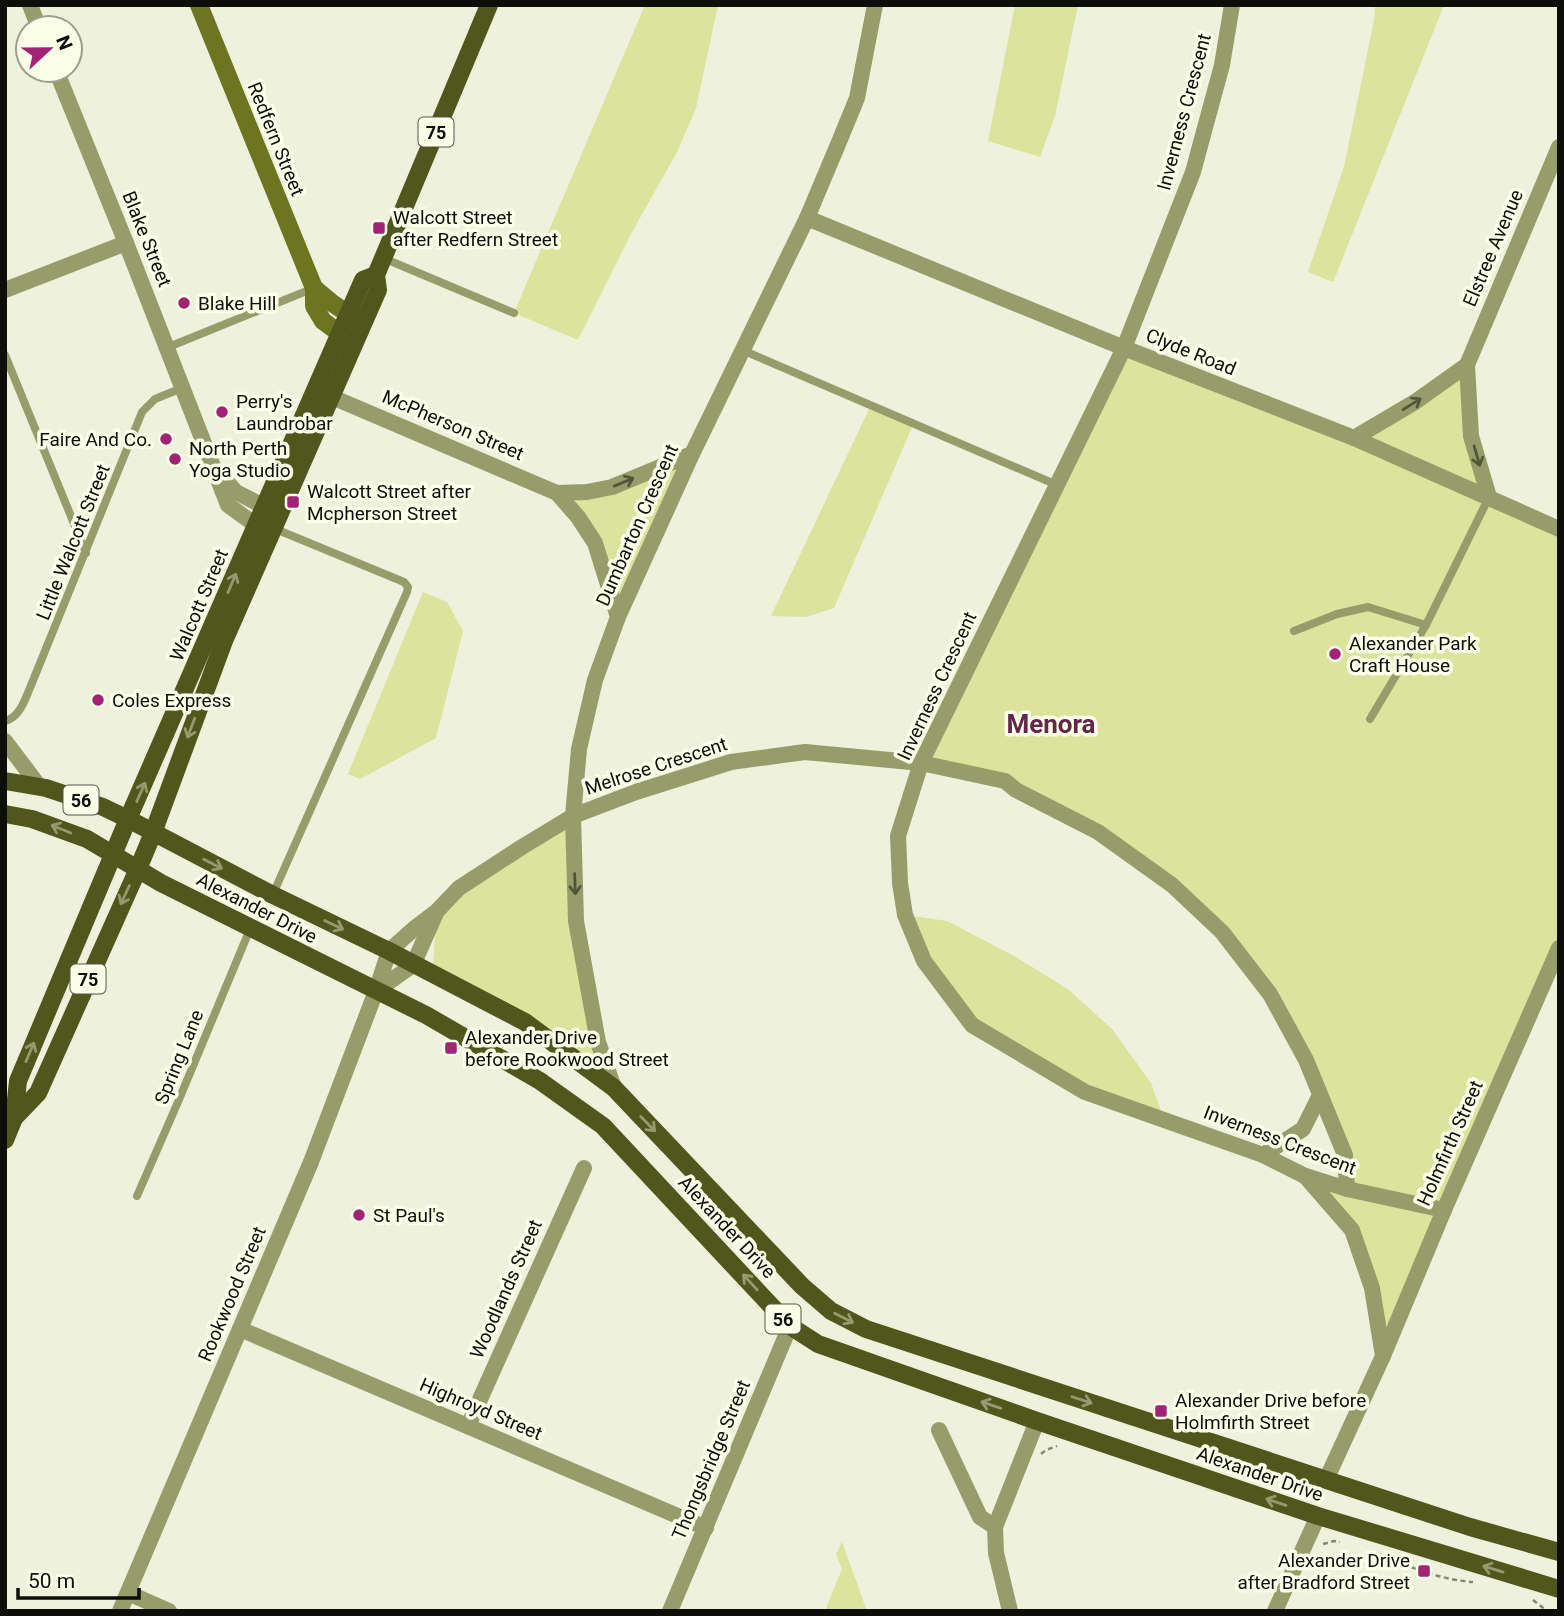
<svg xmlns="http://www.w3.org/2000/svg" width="1564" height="1616" font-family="Roboto,sans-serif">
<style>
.green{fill:#dbe39d}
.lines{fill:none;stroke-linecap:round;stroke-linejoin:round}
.path{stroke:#868879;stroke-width:2.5;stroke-dasharray:5 3.5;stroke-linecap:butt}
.lane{stroke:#979d6a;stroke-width:8}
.street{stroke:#979d6a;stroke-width:16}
.secondary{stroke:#6e7520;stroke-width:18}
.primary{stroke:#51561d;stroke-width:18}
.oneway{stroke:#525638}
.oneway2{stroke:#959a6e}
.poi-dot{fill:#a22274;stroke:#fbffe8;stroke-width:2.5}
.labels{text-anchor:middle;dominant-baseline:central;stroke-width:7;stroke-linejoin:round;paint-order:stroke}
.shield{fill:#fbffe8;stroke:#54564a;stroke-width:2}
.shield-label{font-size:18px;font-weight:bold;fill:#0d0e07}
.street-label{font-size:19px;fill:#0d0e07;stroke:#fbffe8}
.poi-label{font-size:19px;fill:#0d0e07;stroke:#fbffe8;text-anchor:start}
.district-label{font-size:26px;font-weight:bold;fill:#64264b;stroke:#fbffe8}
</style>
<rect width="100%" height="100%" fill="#eef1db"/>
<!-- green -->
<g class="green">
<polygon points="645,5 718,5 696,108 677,152 632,232 578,340 514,313"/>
<polygon points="1015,5 1078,5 1055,116 1040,157 988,141"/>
<polygon points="1375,5 1444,5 1333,282 1308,272 1344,167 1374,20"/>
<polygon points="1124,348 1354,438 1467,365 1489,497 1559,529 1559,948 1383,1356 1352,1230 1303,1175 1346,1189 1345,1155 1270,994 1172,885 1005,781 921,763"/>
<polygon points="871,405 913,425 834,608 806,617 771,616"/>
<polygon points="692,454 618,617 595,543 557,493 612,487"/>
<polygon points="423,592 447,602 463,631 436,738 360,779 348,774"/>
<polygon points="573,816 576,921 614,1088 525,1022 433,964 437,911"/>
<polygon points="905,915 947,921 1016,957 1069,990 1112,1029 1151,1083 1164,1119 1085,1092 972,1025 924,961"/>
<polygon points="842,1542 867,1611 825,1611 842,1569 836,1554"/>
</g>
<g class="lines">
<!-- path -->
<g class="path">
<polyline points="1041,1454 1046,1450 1057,1446"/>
<polyline points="1323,1544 1334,1541 1340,1542"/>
<path d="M1380,1554C1408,1567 1442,1580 1473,1582"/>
<polyline points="1533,1600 1547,1611"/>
</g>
<!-- lane -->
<g class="lane">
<polyline points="383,258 514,313"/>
<polyline points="166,348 314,288"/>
<polyline points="742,350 1057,485"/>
<polyline points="5,355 86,553"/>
<polyline points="273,528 404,582 408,587 407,592 273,894"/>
<polyline points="1294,631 1337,614 1368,607 1426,625"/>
<polyline points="1370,719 1426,625 1489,497"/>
<path d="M5,721C21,717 26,696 32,683L142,412L155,399L182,388"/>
<polyline points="137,1196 178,1102 250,929"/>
</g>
<!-- street -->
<g class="street">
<polyline points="30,5 39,28"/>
<polyline points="1232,5 1222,65 1193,172 1124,348 921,763 898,836 900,883 905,915 924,961 972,1025 1085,1092 1263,1155 1303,1175 1347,1189 1444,1210"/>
<polyline points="56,70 126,243 228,505 257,526 266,527"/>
<polyline points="807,218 1124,348 1354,438 1559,529"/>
<polyline points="5,290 126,243"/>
<polyline points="332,397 557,493 587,492 612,487 692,454"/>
<polyline points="1354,438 1415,402 1467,365"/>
<polyline points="219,473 236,492 265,507 269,516"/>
<polyline points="557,493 578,517 595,543 618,617"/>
<polyline points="1489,497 1471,436 1467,365 1559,147"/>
<polyline points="5,741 39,786"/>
<polyline points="376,991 413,965 436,913"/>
<polyline points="614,1088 598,1042 576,921 573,816 579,749 595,680 618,617 692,454 807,218 839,142 857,98 875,5"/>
<polyline points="1263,1155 1303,1129 1320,1095"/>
<polyline points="1305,1176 1352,1230 1372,1288 1383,1356"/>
<polyline points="240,1329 706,1528"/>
<polyline points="468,1426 584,1168"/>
<polyline points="939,1430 980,1517 995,1527"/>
<polyline points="1326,1480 1383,1356 1444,1210 1559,948"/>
<polyline points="128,1593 169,1611"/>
<polyline points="120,1611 311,1162 376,991 389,951 416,927 437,911 459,888 522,847 573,816 636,792 731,762 805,752 921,763 1005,781 1016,790 1098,832 1172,885 1222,932 1270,994 1306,1060 1345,1155 1347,1189"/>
<polyline points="670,1611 790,1326"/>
<polyline points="1010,1611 996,1553 995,1527 1037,1421"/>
<polyline points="1275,1611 1318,1516"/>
</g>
<!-- secondary -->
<g class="secondary">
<polyline points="199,5 314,288 314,306 323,321 350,341"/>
<polyline points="314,288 332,303 359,321"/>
</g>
<!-- primary -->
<g class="primary">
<polyline points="5,781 46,788 103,807 128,819 273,895 389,951 525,1022 614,1088 802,1286 831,1311 866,1329 1470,1527 1559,1552"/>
<polyline points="5,814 32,819 87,839 161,883 426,1015 540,1081 603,1126 790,1326 818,1344 1037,1421 1318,1516 1559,1589"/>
<polyline points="14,1118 38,1093 138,869 153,833 224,641 378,290 376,275 489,5"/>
<polyline points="5,1140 14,1118 18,1081 128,819 363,280 376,275"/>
</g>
</g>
<!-- one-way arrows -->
<defs><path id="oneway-shaft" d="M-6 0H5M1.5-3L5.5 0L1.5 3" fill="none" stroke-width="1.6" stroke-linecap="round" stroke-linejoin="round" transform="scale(1.75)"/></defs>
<g class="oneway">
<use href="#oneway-shaft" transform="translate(1412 404) rotate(-32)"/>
<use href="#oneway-shaft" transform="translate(1477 456) rotate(74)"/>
<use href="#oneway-shaft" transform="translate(624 482) rotate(-23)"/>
<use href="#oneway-shaft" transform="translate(575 884) rotate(88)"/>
</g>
<g class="oneway2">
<use href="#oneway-shaft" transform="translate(232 583) rotate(-67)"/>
<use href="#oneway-shaft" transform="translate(191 728) rotate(111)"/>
<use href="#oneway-shaft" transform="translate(141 792) rotate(-66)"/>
<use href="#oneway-shaft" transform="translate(61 829) rotate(-158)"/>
<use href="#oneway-shaft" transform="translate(213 864) rotate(27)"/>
<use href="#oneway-shaft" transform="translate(125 895) rotate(115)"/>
<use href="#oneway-shaft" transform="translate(334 925) rotate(26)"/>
<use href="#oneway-shaft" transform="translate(30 1052) rotate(-67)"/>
<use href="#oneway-shaft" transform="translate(648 1124) rotate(46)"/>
<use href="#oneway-shaft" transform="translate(750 1282) rotate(-133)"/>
<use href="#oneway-shaft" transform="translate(844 1318) rotate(27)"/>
<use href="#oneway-shaft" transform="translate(1082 1400) rotate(18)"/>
<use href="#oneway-shaft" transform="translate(991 1405) rotate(-161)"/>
<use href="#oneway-shaft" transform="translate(1276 1502) rotate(-161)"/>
<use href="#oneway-shaft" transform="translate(1493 1569) rotate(-163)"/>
</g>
<!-- markers -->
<g class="poi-dot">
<rect x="372" y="221" width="14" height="14" rx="3.5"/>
<circle cx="184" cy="303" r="7"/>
<circle cx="222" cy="412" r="7"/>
<circle cx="166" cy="439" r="7"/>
<circle cx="175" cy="459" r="7"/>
<rect x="286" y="495" width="14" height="14" rx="3.5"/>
<circle cx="1335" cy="654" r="7"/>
<circle cx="98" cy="700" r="7"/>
<rect x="444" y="1041" width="14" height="14" rx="3.5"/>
<circle cx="359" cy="1215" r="7"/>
<rect x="1154" y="1404" width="14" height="14" rx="3.5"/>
<rect x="1417" y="1564" width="14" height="14" rx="3.5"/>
</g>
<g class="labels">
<!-- shield labels -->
<g class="shield">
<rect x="418.5" y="117.5" width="35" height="29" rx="5"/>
<rect x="63.5" y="785.5" width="35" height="29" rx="5"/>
<rect x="70.5" y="964.5" width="35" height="29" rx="5"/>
<rect x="765.5" y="1304.5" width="35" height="29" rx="5"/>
</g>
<g class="shield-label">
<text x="436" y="132">75</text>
<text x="81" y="800">56</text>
<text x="88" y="979">75</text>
<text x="783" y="1319">56</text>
</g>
<!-- street labels -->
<g class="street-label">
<text transform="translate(1184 112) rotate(-75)">Inverness Crescent</text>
<text transform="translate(276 139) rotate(68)">Redfern Street</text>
<text transform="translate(147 239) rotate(68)">Blake Street</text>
<text transform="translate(1493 248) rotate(-67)">Elstree Avenue</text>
<text transform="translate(1191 352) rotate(22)">Clyde Road</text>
<text transform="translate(453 425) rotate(23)">McPherson Street</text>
<text transform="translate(637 525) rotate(-66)">Dumbarton Crescent</text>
<text transform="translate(73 542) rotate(-68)">Little Walcott Street</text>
<text transform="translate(199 605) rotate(-67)">Walcott Street</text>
<text transform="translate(937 686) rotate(-65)">Inverness Crescent</text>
<text transform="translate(656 766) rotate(-18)">Melrose Crescent</text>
<text transform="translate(257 908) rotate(27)">Alexander Drive</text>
<text transform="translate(179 1057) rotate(-68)">Spring Lane</text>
<text transform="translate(1280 1140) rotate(21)">Inverness Crescent</text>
<text transform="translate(1450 1143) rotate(-66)">Holmfirth Street</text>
<text transform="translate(727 1227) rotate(47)">Alexander Drive</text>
<text transform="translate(506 1289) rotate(-66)">Woodlands Street</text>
<text transform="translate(232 1294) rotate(-67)">Rookwood Street</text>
<text transform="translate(481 1409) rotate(23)">Highroyd Street</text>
<text transform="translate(711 1460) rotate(-67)">Thongsbridge Street</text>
<text transform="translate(1260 1474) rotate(19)">Alexander Drive</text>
</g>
<!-- poi labels -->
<g class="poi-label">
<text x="393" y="217">Walcott Street<tspan x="393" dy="22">after Redfern Street</tspan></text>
<text x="198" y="303">Blake Hill</text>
<text x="236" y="401">Perry's<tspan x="236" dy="22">Laundrobar</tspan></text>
<text x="152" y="439" text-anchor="end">Faire And Co.</text>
<text x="189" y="448">North Perth<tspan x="189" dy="22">Yoga Studio</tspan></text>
<text x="307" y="491">Walcott Street after<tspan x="307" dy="22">Mcpherson Street</tspan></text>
<text x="1349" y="643">Alexander Park<tspan x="1349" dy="22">Craft House</tspan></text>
<text x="112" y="700">Coles Express</text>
<text x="465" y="1037">Alexander Drive<tspan x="465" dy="22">before Rookwood Street</tspan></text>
<text x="373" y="1215">St Paul's</text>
<text x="1175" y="1400">Alexander Drive before<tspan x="1175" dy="22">Holmfirth Street</tspan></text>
<text x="1410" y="1560" text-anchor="end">Alexander Drive<tspan x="1410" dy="22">after Bradford Street</tspan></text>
</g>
<!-- district labels -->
<g class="district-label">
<text x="1051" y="724">Menora</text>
</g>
</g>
<!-- border -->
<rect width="1564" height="1616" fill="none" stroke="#0d0e07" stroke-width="14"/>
<!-- north arrow -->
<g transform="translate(49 49) rotate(68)"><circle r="33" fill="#fbffe8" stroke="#9c9f8e" stroke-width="2"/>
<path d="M0-5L12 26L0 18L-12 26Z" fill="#a22274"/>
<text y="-10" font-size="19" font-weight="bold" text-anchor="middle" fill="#0d0e07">N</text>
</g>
<!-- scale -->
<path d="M18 1588v10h121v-10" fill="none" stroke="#0d0e07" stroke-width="3.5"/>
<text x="28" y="1588" font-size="21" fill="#0d0e07" stroke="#fbffe8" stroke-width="5" paint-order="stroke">50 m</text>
</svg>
